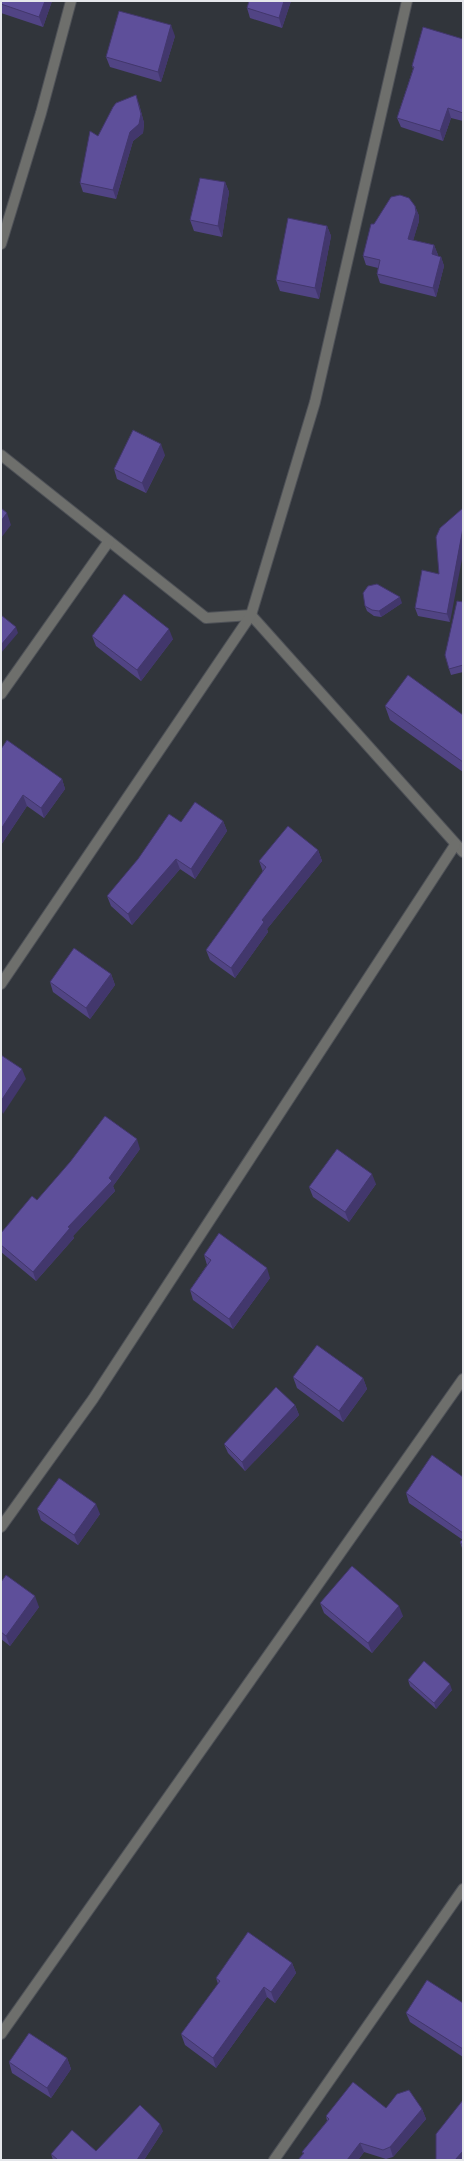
<svg xmlns="http://www.w3.org/2000/svg" width="464" height="2161" font-family="Roboto,sans-serif">
<style>
.lines{fill:none;stroke-linecap:round;stroke-linejoin:round}
.street-casing{stroke:#4e5157;stroke-width:12}
.street{stroke:#6e6f6c;stroke-width:10}
.wall{fill:#514484}
.shaded-wall{fill:#42376c}
.building{fill:#5e4f9a;stroke:#42376c}
</style>
<rect width="100%" height="100%" fill="#31353b"/>
<g class="lines">
<defs>
<g id="street">
<polyline points="1,244 41,113 71,1"/>
<polyline points="1,455 206,618 251,615 463,852"/>
<polyline points="1,694 109,541"/>
<polyline points="1,984 251,615 315,402 407,1"/>
<polyline points="1,1527 93,1399 455,845"/>
<polyline points="1,2034 463,1379"/>
<polyline points="274,2160 463,1889"/>
</g>
</defs>
<!-- street casing -->
<use href="#street" class="street-casing"/>
<!-- street -->
<use href="#street" class="street"/>
</g>
<!-- wall -->
<g class="wall">
<polygon points="1,1 52,1 43,27 1,13"/>
<polygon points="291,1 282,28 250,18 247,8"/>
<polygon points="175,36 161,82 110,67 106,57"/>
<polygon points="463,39 463,121 451,118 443,141 401,127 397,118 413,69 412,66"/>
<polygon points="139,104 144,123 143,133 133,141 116,199 83,192 80,183 98,136"/>
<polygon points="225,182 229,192 222,237 194,231 190,220"/>
<polygon points="415,206 419,216 419,221 413,240 434,245 438,255 437,256 441,257 444,266 436,297 380,283 377,274 378,268 366,265 363,256 374,224"/>
<polygon points="327,226 331,236 319,299 280,291 276,280"/>
<polygon points="165,455 146,493 117,479 114,469"/>
<polygon points="439,574 450,622 418,616 415,608"/>
<polygon points="463,602 463,672 451,675 449,669"/>
<polygon points="402,603 381,617 374,616 367,611 365,606"/>
<polygon points="92,636 173,639 141,681 96,646"/>
<polygon points="385,706 463,715 463,772 390,720"/>
<polygon points="1,749 62,779 65,789 44,818 27,806 1,845"/>
<polygon points="223,821 227,831 195,879 180,869 132,925 111,906 107,896 181,822"/>
<polygon points="318,850 322,861 267,929 268,932 235,978 210,960 206,950 263,872 259,861"/>
<polygon points="111,974 115,985 90,1019 53,992 50,982"/>
<polygon points="140,1149 113,1186 115,1191 73,1236 74,1238 36,1281 1,1252 1,1233 37,1200"/>
<polygon points="376,1184 349,1222 313,1197 309,1187"/>
<polygon points="204,1255 270,1278 233,1329 193,1300 190,1290 207,1265"/>
<polygon points="293,1377 363,1378 367,1389 343,1422 297,1388"/>
<polygon points="295,1405 299,1415 245,1471 228,1453 224,1444"/>
<polygon points="463,1477 463,1551 460,1542 463,1540 409,1503 406,1493"/>
<polygon points="37,1509 100,1514 78,1545 41,1520"/>
<polygon points="1,1582 39,1607 10,1646 1,1639"/>
<polygon points="320,1603 403,1616 372,1653 324,1613"/>
<polygon points="408,1680 452,1690 436,1709 410,1686"/>
<polygon points="292,1963 296,1973 275,2003 267,1997 216,2068 185,2045 181,2034 218,1984 216,1978"/>
<polygon points="463,2003 463,2057 410,2022 406,2013"/>
<polygon points="67,2058 71,2069 51,2098 12,2073 9,2062"/>
<polygon points="386,2108 422,2109 426,2119 393,2157 386,2159 364,2152 358,2160 298,2160 303,2154 302,2152 327,2121 326,2116"/>
<polygon points="163,2131 144,2160 53,2160 51,2154 96,2151"/>
</g>
<!-- shaded-wall -->
<g class="shaded-wall">
<polygon points="45,1 52,1 43,27 39,17"/>
<polygon points="284,1 291,1 282,28 279,18"/>
<polygon points="171,25 175,36 161,82 158,72"/>
<polygon points="136,95 139,104 144,123 143,133 133,141 116,199 113,190"/>
<polygon points="448,108 451,118 443,141 440,131"/>
<polygon points="225,182 229,192 222,237 218,226"/>
<polygon points="415,206 419,216 419,221 411,248 408,239"/>
<polygon points="327,226 331,236 319,299 315,288"/>
<polygon points="434,245 438,255 435,264 432,254"/>
<polygon points="441,257 444,266 436,297 433,288"/>
<polygon points="161,444 165,455 146,493 142,483"/>
<polygon points="7,513 11,525 1,538 1,521"/>
<polygon points="463,528 463,554 450,622 447,614"/>
<polygon points="400,597 402,603 381,617 379,611"/>
<polygon points="16,627 18,633 1,653 1,645"/>
<polygon points="169,629 173,639 141,681 137,670"/>
<polygon points="62,779 65,789 44,818 41,808"/>
<polygon points="23,795 27,806 1,845 1,829"/>
<polygon points="223,821 227,831 195,879 191,869"/>
<polygon points="318,850 322,861 267,929 268,932 235,978 231,968 262,920"/>
<polygon points="176,859 180,869 132,925 128,914"/>
<polygon points="111,974 115,985 90,1019 86,1008"/>
<polygon points="22,1069 26,1079 3,1114 1,1108 1,1101"/>
<polygon points="137,1139 140,1149 113,1186 115,1191 73,1236 74,1238 36,1281 33,1272 68,1227 109,1178"/>
<polygon points="372,1174 376,1184 349,1222 345,1212"/>
<polygon points="267,1268 270,1278 233,1329 229,1319"/>
<polygon points="363,1378 367,1389 343,1422 339,1411"/>
<polygon points="295,1405 299,1415 245,1471 242,1462"/>
<polygon points="96,1504 100,1514 78,1545 74,1535"/>
<polygon points="35,1596 39,1607 10,1646 6,1636"/>
<polygon points="399,1606 403,1616 372,1653 368,1643"/>
<polygon points="450,1684 452,1690 436,1709 434,1703"/>
<polygon points="292,1963 296,1973 275,2003 271,1992"/>
<polygon points="264,1987 267,1997 216,2068 213,2058"/>
<polygon points="67,2058 71,2069 51,2098 47,2088"/>
<polygon points="422,2109 426,2119 393,2157 390,2147"/>
<polygon points="160,2124 163,2131 144,2160 137,2160"/>
<polygon points="360,2143 364,2152 358,2160 347,2160"/>
<polygon points="463,2151 463,2160 455,2160"/>
</g>
<!-- building -->
<g class="building">
<polygon points="1,1 45,1 39,17 1,4"/>
<polygon points="249,1 284,1 279,18 247,8"/>
<polygon points="119,11 171,25 158,72 106,57"/>
<polygon points="423,27 463,39 463,113 448,108 440,131 397,118 414,67 412,66"/>
<polygon points="136,95 141,114 139,124 130,132 113,190 80,183 90,131 98,136 113,107 116,103"/>
<polygon points="200,178 225,182 218,226 190,220"/>
<polygon points="400,195 409,198 415,206 416,212 408,239 434,245 432,254 441,257 433,288 377,274 380,260 363,256 371,224 374,224 391,197"/>
<polygon points="288,218 327,226 315,288 276,280"/>
<polygon points="133,430 161,444 142,483 114,469"/>
<polygon points="1,508 7,513 1,521"/>
<polygon points="463,508 463,528 447,614 415,608 422,570 439,574 436,537 440,528"/>
<polygon points="377,584 400,597 379,611 372,610 365,606 363,593 368,586"/>
<polygon points="124,594 169,629 137,670 92,636"/>
<polygon points="457,601 463,602 463,665 449,669 445,655"/>
<polygon points="1,615 16,627 1,645"/>
<polygon points="408,675 463,715 463,762 385,706"/>
<polygon points="7,740 62,779 41,808 23,795 1,829 1,749"/>
<polygon points="195,802 223,821 191,869 176,859 128,914 107,896 138,859 169,814 181,822"/>
<polygon points="288,826 318,850 262,920 264,922 231,968 206,950 266,867 259,861"/>
<polygon points="74,948 111,974 86,1008 50,982"/>
<polygon points="1,1055 22,1069 1,1101"/>
<polygon points="105,1116 137,1139 109,1178 112,1181 68,1227 70,1228 33,1272 1,1245 1,1233 32,1196 37,1200 70,1162"/>
<polygon points="337,1149 372,1174 345,1212 309,1187"/>
<polygon points="219,1233 267,1268 229,1319 190,1290 211,1260 204,1255"/>
<polygon points="317,1345 363,1378 339,1411 293,1377"/>
<polygon points="276,1387 295,1405 242,1462 224,1444"/>
<polygon points="432,1455 463,1477 463,1533 406,1493"/>
<polygon points="59,1478 96,1504 74,1535 37,1509"/>
<polygon points="463,1539 463,1546 460,1542"/>
<polygon points="352,1566 399,1606 368,1643 320,1603"/>
<polygon points="6,1575 35,1596 6,1636 1,1632 1,1582"/>
<polygon points="424,1661 450,1684 434,1703 408,1680"/>
<polygon points="248,1932 292,1963 271,1992 264,1987 213,2058 181,2034 220,1981 216,1978"/>
<polygon points="427,1980 463,2003 463,2049 406,2013"/>
<polygon points="29,2033 67,2058 47,2088 9,2062"/>
<polygon points="353,2082 386,2108 397,2094 409,2090 422,2109 390,2147 383,2150 360,2143 347,2160 298,2160 304,2153 302,2152 329,2119 326,2116"/>
<polygon points="463,2100 463,2151 455,2160 436,2160 436,2134"/>
<polygon points="140,2105 160,2124 137,2160 58,2160 51,2154 72,2130 96,2151"/>
</g>
<!-- border -->
<rect width="464" height="2161" fill="none" stroke="#e5e7eb" stroke-width="4"/>
</svg>
